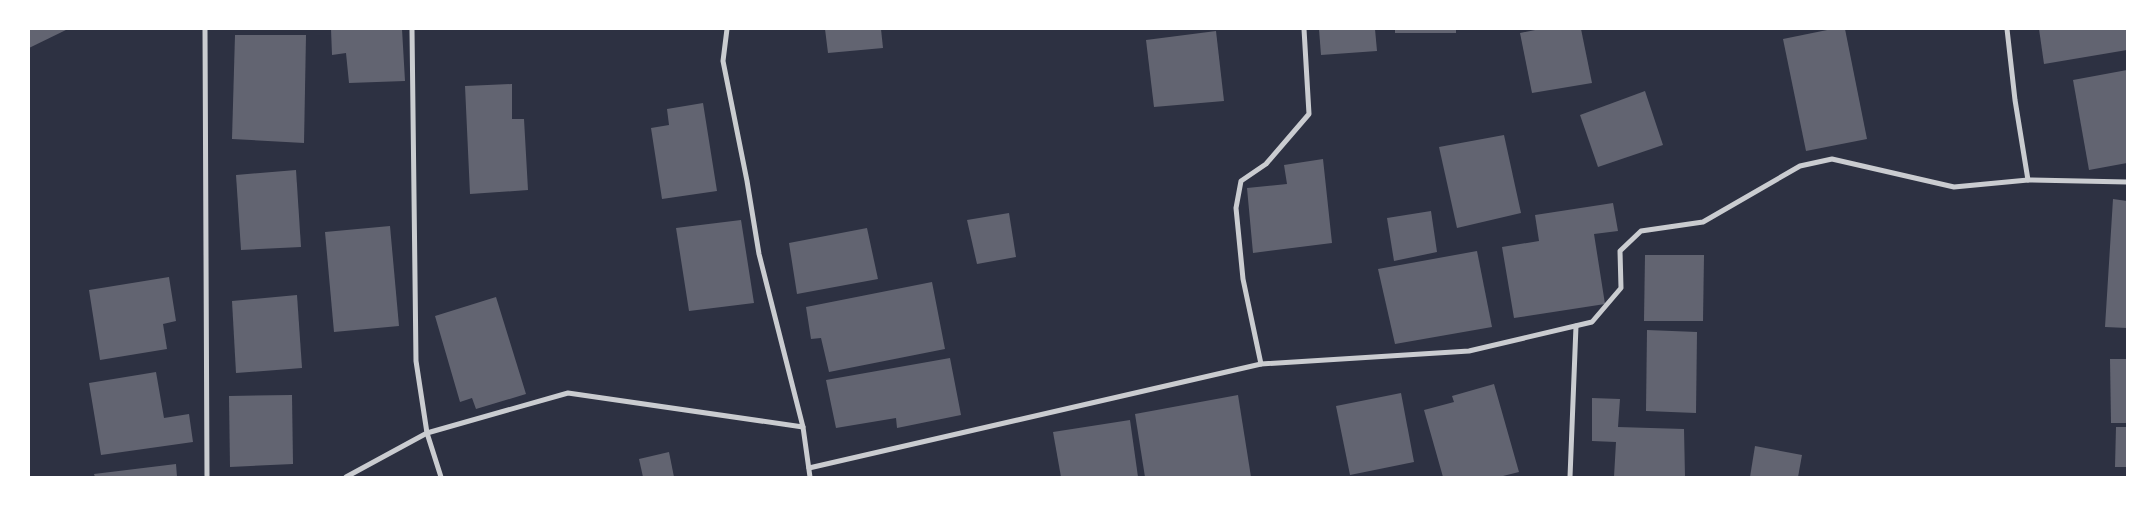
<svg xmlns="http://www.w3.org/2000/svg" width="2156" height="506" font-family="'Roboto Condensed',sans-serif">
<style>
.building{fill:#626471}
.lines{fill:none;stroke-linecap:round;stroke-linejoin:round}
.minor{stroke:#caccd0;stroke-width:5}
</style>
<rect width="100%" height="100%" fill="#2d3142"/>
<!-- building -->
<g class="building">
<polygon points="29,29 68,29 29,48"/>
<polygon points="331,29 402,29 405,81 349,83 346,53 332,55"/>
<polygon points="825,29 881,29 883,48 828,53"/>
<polygon points="1319,29 1375,29 1377,51 1321,55"/>
<rect x="1395" y="29" width="61" height="4"/>
<polygon points="1540,29 1581,29 1592,83 1532,93 1520,33"/>
<polygon points="1832,29 1845,29 1867,139 1806,151 1783,39"/>
<polygon points="2039,29 2127,29 2127,50 2044,64"/>
<polygon points="1216,31 1224,101 1154,107 1146,40"/>
<polygon points="235,35 306,35 304,143 232,139"/>
<polygon points="2127,70 2127,163 2089,170 2073,80"/>
<polygon points="512,84 512,119 524,119 528,190 470,194 465,86"/>
<polygon points="1645,91 1663,145 1598,167 1580,115"/>
<polygon points="703,103 717,191 662,199 651,128 669,125 667,109"/>
<polygon points="1504,135 1521,213 1457,228 1439,147"/>
<polygon points="1323,159 1332,243 1253,253 1247,188 1287,184 1284,165"/>
<polygon points="296,170 301,247 241,250 236,175"/>
<polygon points="2113,199 2127,201 2127,328 2105,327"/>
<polygon points="1613,203 1618,231 1594,234 1605,304 1514,318 1502,247 1539,241 1535,215"/>
<polygon points="1431,211 1437,252 1394,261 1387,218"/>
<polygon points="1009,213 1016,257 977,264 967,220"/>
<polygon points="741,220 754,303 689,311 676,228"/>
<polygon points="390,226 399,326 334,332 325,232"/>
<polygon points="867,228 878,279 797,294 789,243"/>
<polygon points="1477,251 1492,327 1395,344 1378,269"/>
<polygon points="1645,255 1704,255 1703,321 1644,321"/>
<polygon points="169,277 176,321 163,324 167,349 100,360 89,290"/>
<polygon points="932,282 945,349 829,372 821,338 811,339 806,307"/>
<polygon points="297,295 302,368 236,373 232,301"/>
<polygon points="496,297 526,394 476,409 472,398 460,402 435,316"/>
<polygon points="1647,330 1697,332 1696,413 1646,411"/>
<polygon points="950,358 961,415 897,428 896,418 836,428 826,380"/>
<polygon points="2110,359 2127,359 2127,423 2111,423"/>
<polygon points="156,372 164,418 189,414 193,442 101,455 89,383"/>
<polygon points="1494,384 1519,472 1499,477 1443,477 1424,410 1454,402 1452,396"/>
<polygon points="1401,393 1414,462 1350,475 1336,406"/>
<polygon points="292,395 293,464 230,467 229,396"/>
<polygon points="1238,395 1251,477 1145,477 1135,414"/>
<polygon points="1592,398 1620,399 1618,427 1684,429 1685,477 1614,477 1616,442 1592,441"/>
<polygon points="1130,420 1138,477 1061,477 1053,432"/>
<polygon points="2116,427 2127,427 2127,467 2115,467"/>
<polygon points="1755,446 1802,455 1798,477 1750,477"/>
<polygon points="669,452 674,477 643,477 639,459"/>
<polygon points="176,464 177,477 95,477 94,474"/>
</g>
<g class="lines">
<!-- minor -->
<g class="minor">
<polyline points="205,29 207,477"/>
<polyline points="412,29 416,361 427,433 441,477"/>
<polyline points="727,29 723,61 747,181 759,254 803,427 810,477"/>
<polyline points="2007,29 2015,100 2028,180"/>
<polyline points="1261,364 1243,279 1236,208 1241,181 1266,164 1309,114 1304,29"/>
<polyline points="809,468 1261,364 1469,351 1592,322 1621,288 1620,251 1641,231 1703,222 1800,166 1832,159 1954,187 2028,180 2127,182"/>
<polyline points="346,477 427,433 568,393 803,427"/>
<polyline points="1570,477 1576,326"/>
</g>
</g>
<!-- border -->
<rect width="2156" height="506" fill="none" stroke="#ffffff" stroke-width="60"/>
</svg>
